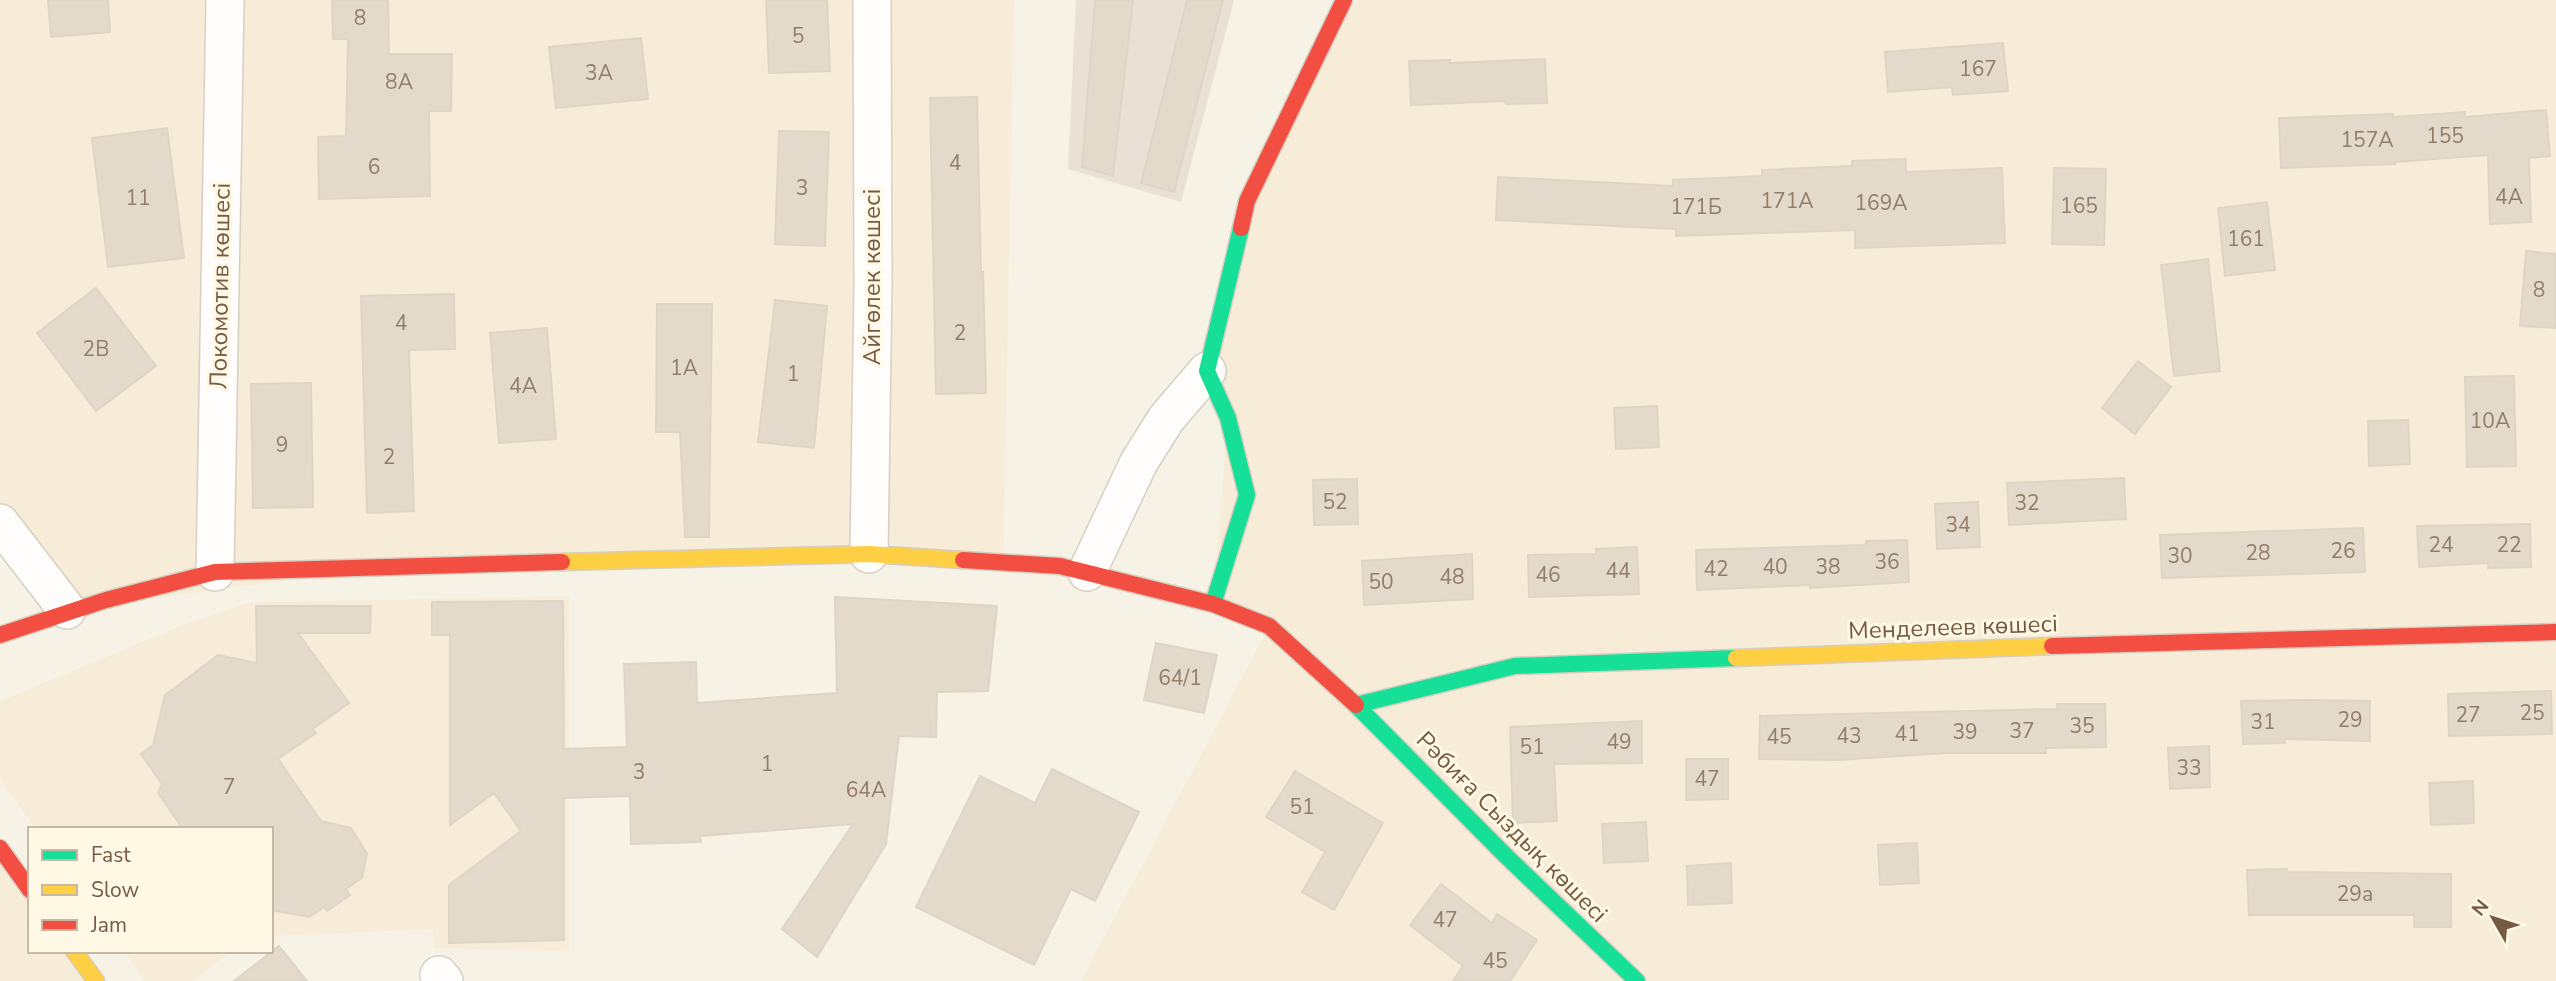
<svg xmlns="http://www.w3.org/2000/svg" width="2556" height="981" font-family="'Nunito Sans',sans-serif">
<style>
.residential{fill:#f6ecd7}
.industrial{fill:#e9e1d6}
.building{fill:#e3dacc;stroke:#dfd5c7;stroke-width:2}
.lines{fill:none;stroke-linecap:round;stroke-linejoin:round}
.street-casing{stroke:#d7cfc3;stroke-width:40}
.fast-casing{stroke:#d7cec2;stroke-width:19}
.slow-casing{stroke:#d7cec2;stroke-width:19}
.jam-casing{stroke:#d7cec2;stroke-width:19}
.street{stroke:#fefdfb;stroke-width:37}
.fast{stroke:#16e098;stroke-width:16}
.slow{stroke:#ffcf43;stroke-width:16}
.jam{stroke:#f24e42;stroke-width:16}
.labels{text-anchor:middle;dominant-baseline:central;stroke-width:6;stroke-linejoin:round;paint-order:stroke}
.number-label{font-size:21px;fill:#927d68}
.street-label{font-size:24px;fill:#755b44;stroke:#fff8e5}
</style>
<rect width="100%" height="100%" fill="#f6f2e5"/>
<!-- residential -->
<g class="residential">
<polygon points="0,0 1014,0 1003,562 384,567 67,610 0,523"/>
<polygon points="1344,0 2556,0 2556,981 1081,981 1269,627 1213,604 1228,418 1207,371 1247,201"/>
<polygon points="569,596 569,951 435,948 433,929 271,936 271,829 36,829 0,778 0,703 3,700 183,625 248,603"/>
<polygon points="0,848 30,889 30,951 75,951 96,981 0,981"/>
<polygon points="124,951 232,951 192,981 145,981"/>
</g>
<!-- industrial -->
<polygon class="industrial" points="1076,0 1234,0 1181,202 1068,169"/>
<!-- building -->
<g class="building">
<polygon points="48,0 108,0 110,32 51,37"/>
<polygon points="332,0 388,0 389,54 452,54 451,111 429,111 430,196 319,199 318,137 346,136 348,39 333,39"/>
<polygon points="766,0 827,0 830,71 769,73"/>
<polygon points="1095,0 1133,0 1113,176 1082,167"/>
<polygon points="1187,0 1223,0 1174,192 1141,183"/>
<polygon points="641,38 648,99 556,108 549,47"/>
<polygon points="2003,43 2008,91 1953,95 1952,87 1888,92 1885,52"/>
<polygon points="1545,59 1547,103 1506,104 1505,101 1411,105 1409,61 1450,60 1450,63"/>
<polygon points="977,97 981,273 983,272 986,393 936,394 930,98"/>
<polygon points="2546,110 2550,156 2529,158 2531,222 2490,224 2488,155 2395,162 2395,164 2281,168 2279,118 2393,114 2393,117 2465,112 2465,117"/>
<polygon points="167,128 184,258 108,267 92,138"/>
<polygon points="779,131 829,132 825,246 775,244"/>
<polygon points="1906,159 1906,172 2002,168 2005,243 1855,248 1855,230 1676,236 1676,229 1496,220 1498,177 1673,186 1673,180 1762,176 1762,170 1852,166 1852,161"/>
<polygon points="2054,168 2106,169 2104,245 2052,244"/>
<polygon points="2267,202 2275,270 2225,276 2218,208"/>
<polygon points="2526,251 2556,254 2556,328 2520,326"/>
<polygon points="2208,259 2220,371 2174,376 2161,265"/>
<polygon points="96,288 156,366 96,411 37,333"/>
<polygon points="454,294 455,349 409,350 414,511 367,513 361,296"/>
<polygon points="775,300 827,306 814,448 758,442"/>
<polygon points="657,304 712,304 709,537 685,537 680,432 656,432"/>
<polygon points="547,328 556,439 499,443 490,333"/>
<polygon points="2138,361 2171,387 2135,434 2102,408"/>
<polygon points="2514,376 2516,466 2467,467 2465,377"/>
<polygon points="311,383 313,507 253,508 251,384"/>
<polygon points="1657,406 1659,447 1616,449 1614,408"/>
<polygon points="2408,420 2410,464 2369,466 2368,421"/>
<polygon points="2124,478 2126,519 2009,525 2007,483"/>
<polygon points="1357,479 1358,524 1314,525 1313,480"/>
<polygon points="1978,502 1980,547 1937,549 1935,504"/>
<polygon points="2530,524 2531,567 2488,568 2488,563 2419,567 2417,526"/>
<polygon points="2363,528 2365,572 2162,578 2160,535"/>
<polygon points="1907,540 1909,582 1810,588 1810,585 1697,590 1696,550 1866,545 1866,541"/>
<polygon points="1637,547 1639,594 1529,597 1528,555 1596,554 1596,549"/>
<polygon points="1472,554 1473,599 1364,605 1362,561"/>
<polygon points="835,597 997,606 988,691 937,692 936,737 899,736 886,844 817,957 782,929 853,824 700,836 701,842 631,844 630,796 564,798 564,940 449,943 449,885 521,831 494,793 450,825 450,635 432,635 432,602 563,601 564,749 627,747 624,664 696,662 697,703 837,693"/>
<polygon points="256,606 371,606 370,633 298,633 349,703 313,729 316,733 278,759 321,821 351,828 367,854 362,878 346,889 350,895 327,911 324,907 309,917 271,910 271,829 183,829 158,793 162,784 141,754 153,745 165,695 218,655 257,663"/>
<polygon points="1156,643 1217,655 1204,713 1144,700"/>
<polygon points="2551,691 2552,734 2449,736 2448,694"/>
<polygon points="2307,700 2370,701 2370,741 2285,739 2285,743 2243,744 2241,701"/>
<polygon points="2057,704 2105,704 2106,747 2046,748 2046,753 1947,753 1838,760 1759,759 1760,716 2057,709"/>
<polygon points="1642,721 1642,763 1554,764 1557,821 1513,823 1510,727"/>
<polygon points="2209,746 2210,787 2170,789 2168,748"/>
<polygon points="1686,759 1728,759 1728,799 1686,800"/>
<polygon points="1052,769 1139,812 1095,901 1071,889 1034,965 916,907 980,776 1035,803"/>
<polygon points="1295,771 1383,823 1334,910 1302,892 1325,852 1266,817"/>
<polygon points="2473,781 2474,823 2431,825 2429,783"/>
<polygon points="1646,822 1648,861 1604,863 1602,824"/>
<polygon points="1917,843 1919,883 1880,885 1878,845"/>
<polygon points="1731,863 1732,903 1688,905 1687,866"/>
<polygon points="2287,869 2287,872 2451,874 2451,927 2414,927 2414,915 2249,915 2247,870"/>
<polygon points="1441,884 1492,923 1497,914 1537,940 1510,981 1453,981 1463,966 1410,925"/>
<polygon points="279,946 307,981 234,981"/>
</g>
<g class="lines">
<defs>
<g id="street">
<polyline points="0,523 67,610"/>
<polyline points="869,554 873,283 872,0"/>
<polyline points="215,572 225,0"/>
<polyline points="1087,572 1139,462 1166,419 1207,371"/>
<polyline points="439,975 444,981"/>
</g>
<g id="fast">
<polyline points="1213,604 1247,495 1228,418 1207,371 1241,228"/>
<polyline points="1356,705 1507,857 1637,981"/>
<polyline points="1356,705 1515,666 1736,658"/>
</g>
<g id="slow">
<polyline points="562,562 869,554 963,560"/>
<polyline points="1736,658 2052,646"/>
<polyline points="74,951 96,981"/>
</g>
<g id="jam">
<polyline points="1241,228 1247,201 1344,0"/>
<polyline points="963,560 1060,566 1213,604 1269,626 1356,705"/>
<polyline points="0,635 106,600 215,572 562,562"/>
<polyline points="2052,646 2556,632"/>
<polyline points="0,848 30,890"/>
</g>
</defs>
<!-- street casing -->
<use href="#street" class="street-casing"/>
<!-- fast casing -->
<use href="#fast" class="fast-casing"/>
<!-- slow casing -->
<use href="#slow" class="slow-casing"/>
<!-- jam casing -->
<use href="#jam" class="jam-casing"/>
<!-- street -->
<use href="#street" class="street"/>
<!-- fast -->
<use href="#fast" class="fast"/>
<!-- slow -->
<use href="#slow" class="slow"/>
<!-- jam -->
<use href="#jam" class="jam"/>
</g>
<g class="labels">
<!-- number labels -->
<g class="number-label">
<text x="360" y="18">8</text>
<text x="798" y="36">5</text>
<text x="1978" y="69">167</text>
<text x="599" y="73">3А</text>
<text x="399" y="82">8А</text>
<text x="2445" y="136">155</text>
<text x="2367" y="140">157А</text>
<text x="955" y="163">4</text>
<text x="374" y="167">6</text>
<text x="802" y="188">3</text>
<text x="2509" y="197">4А</text>
<text x="138" y="198">11</text>
<text x="1787" y="201">171А</text>
<text x="1881" y="203">169А</text>
<text x="2079" y="206">165</text>
<text x="1696" y="207">171Б</text>
<text x="2246" y="239">161</text>
<text x="2539" y="290">8</text>
<text x="401" y="323">4</text>
<text x="960" y="333">2</text>
<text x="96" y="349">2В</text>
<text x="684" y="368">1А</text>
<text x="793" y="374">1</text>
<text x="523" y="386">4А</text>
<text x="2490" y="421">10А</text>
<text x="282" y="445">9</text>
<text x="389" y="457">2</text>
<text x="1335" y="502">52</text>
<text x="2027" y="503">32</text>
<text x="1958" y="525">34</text>
<text x="2441" y="545">24</text>
<text x="2509" y="545">22</text>
<text x="2343" y="551">26</text>
<text x="2258" y="553">28</text>
<text x="2180" y="556">30</text>
<text x="1887" y="562">36</text>
<text x="1775" y="567">40</text>
<text x="1828" y="567">38</text>
<text x="1716" y="569">42</text>
<text x="1618" y="571">44</text>
<text x="1548" y="575">46</text>
<text x="1452" y="577">48</text>
<text x="1381" y="582">50</text>
<text x="1180" y="678">64/1</text>
<text x="2532" y="713">25</text>
<text x="2468" y="715">27</text>
<text x="2350" y="720">29</text>
<text x="2263" y="722">31</text>
<text x="2082" y="726">35</text>
<text x="2022" y="731">37</text>
<text x="1965" y="732">39</text>
<text x="1907" y="734">41</text>
<text x="1849" y="736">43</text>
<text x="1779" y="737">45</text>
<text x="1619" y="742">49</text>
<text x="1532" y="747">51</text>
<text x="767" y="764">1</text>
<text x="2189" y="768">33</text>
<text x="639" y="772">3</text>
<text x="1707" y="779">47</text>
<text x="229" y="787">7</text>
<text x="866" y="790">64А</text>
<text x="1302" y="807">51</text>
<text x="2355" y="894">29а</text>
<text x="1445" y="920">47</text>
<text x="1495" y="961">45</text>
</g>
<!-- street labels -->
<g class="street-label">
<text transform="translate(872 277) rotate(-90)">Айгөлек көшесі</text>
<text transform="translate(220 286) rotate(-89)">Локомотив көшесі</text>
<text transform="translate(1953 627) rotate(-2)">Менделеев көшесі</text>
<text transform="translate(1512 827) rotate(45)">Рәбиға Сыздық көшесі</text>
</g>
</g>
<!-- legend -->
<rect x="28" y="827" width="245" height="126" fill="#fff8e5" stroke="#c8b9a5" stroke-width="2"/>
<rect x="42" y="850" width="35" height="10" fill="#16e098" stroke="#c8b9a5" stroke-width="2"/>
<text x="91" y="862" font-size="21" fill="#755b44">Fast</text>
<rect x="42" y="885" width="35" height="10" fill="#ffcf43" stroke="#c8b9a5" stroke-width="2"/>
<text x="91" y="897" font-size="21" fill="#755b44">Slow</text>
<rect x="42" y="920" width="35" height="10" fill="#f24e42" stroke="#c8b9a5" stroke-width="2"/>
<text x="91" y="932" font-size="21" fill="#755b44">Jam</text>
<!-- north arrow -->
<g transform="translate(2493 918) rotate(309)" stroke="#fff8e5" stroke-width="5" paint-order="stroke">
<path d="M0-5L12 26L0 18L-12 26Z" fill="#755b44"/>
<text y="-10" font-size="19" font-weight="bold" text-anchor="middle" fill="#755b44">N</text>
</g>
</svg>
